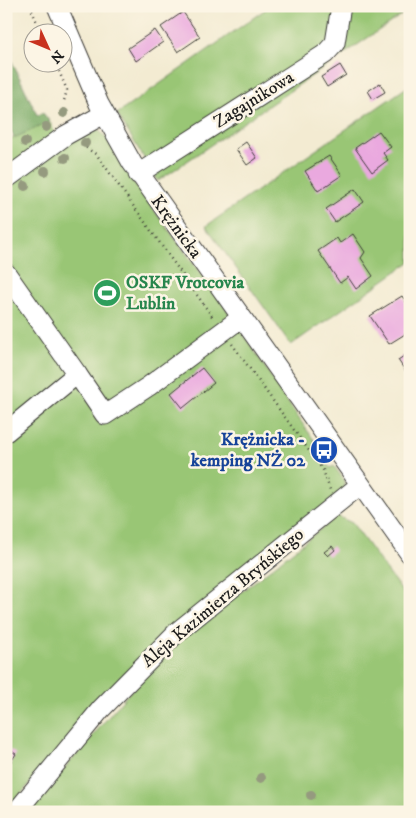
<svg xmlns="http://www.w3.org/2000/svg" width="416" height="818" font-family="'IM FELL DW Pica',serif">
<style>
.green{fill:#99c674;stroke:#5a7148}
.forest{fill:#7aab66;stroke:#4b6441}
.building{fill:#eaa9df}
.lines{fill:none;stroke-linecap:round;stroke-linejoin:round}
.minor-casing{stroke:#3c3b37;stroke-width:21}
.path{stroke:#3c3b37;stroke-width:2.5;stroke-dasharray:1 4;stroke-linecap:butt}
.minor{stroke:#fff;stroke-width:19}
.tree{fill:#959a7f}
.labels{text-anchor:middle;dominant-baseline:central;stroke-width:5;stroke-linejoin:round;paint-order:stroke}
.street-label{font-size:18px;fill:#1c1c1c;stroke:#fcf5e5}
.leisure-label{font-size:18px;font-weight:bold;fill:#27864d;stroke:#fcf5e5;text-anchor:start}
.transit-label{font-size:18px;font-weight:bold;fill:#164399;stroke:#fcf5e5;text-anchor:end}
</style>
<rect width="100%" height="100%" fill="#fcf5e5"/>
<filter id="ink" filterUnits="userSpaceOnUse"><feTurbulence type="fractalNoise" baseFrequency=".02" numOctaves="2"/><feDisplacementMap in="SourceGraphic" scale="10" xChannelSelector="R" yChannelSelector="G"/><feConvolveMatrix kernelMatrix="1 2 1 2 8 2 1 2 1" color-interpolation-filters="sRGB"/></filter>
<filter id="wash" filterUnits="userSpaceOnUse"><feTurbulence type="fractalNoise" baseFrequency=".0096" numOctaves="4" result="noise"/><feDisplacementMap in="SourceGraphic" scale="20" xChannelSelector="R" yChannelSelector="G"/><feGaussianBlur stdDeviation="1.12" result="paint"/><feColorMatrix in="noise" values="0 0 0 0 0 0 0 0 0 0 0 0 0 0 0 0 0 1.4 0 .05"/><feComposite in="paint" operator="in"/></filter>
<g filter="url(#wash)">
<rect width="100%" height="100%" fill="#f3ebd2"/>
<!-- green -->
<g class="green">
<polygon points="270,6 410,6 410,9 158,181 117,114"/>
<polygon points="410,85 410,262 291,345 206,226"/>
<polygon points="50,122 56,136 6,173 6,141"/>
<path d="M94,128C112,136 127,171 138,188C171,234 206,279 238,326C266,368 292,411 323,452L320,454L330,468L334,466L344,480V489L98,705L6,811V433L77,374L107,409L77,371L6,429V187L84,129Z"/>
<polygon points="337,516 352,523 410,602 410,812 28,812 139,681 191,632"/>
</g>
<!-- forest -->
<polygon class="forest" points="6,49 37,115 43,113 50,122 14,138 6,119"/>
<g id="blocks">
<!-- building -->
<g class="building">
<polygon points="183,12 200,37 178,52 161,27"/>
<polygon points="155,30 163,42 136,61 128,48"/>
<polygon points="340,65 346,75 327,87 321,77"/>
<polygon points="380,83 385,92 373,99 368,91"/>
<polygon points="379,131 391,147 383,153 388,160 372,172 355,148"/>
<polygon points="246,142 257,158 247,165 236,149"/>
<polygon points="329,156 342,175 318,191 305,171"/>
<polygon points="355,189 364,202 335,222 326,209"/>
<polygon points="353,234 365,252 361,258 373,276 356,289 348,277 340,283 318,251 337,238 340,243"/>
<polygon points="402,296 410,308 410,331 389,344 370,316"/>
<polygon points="410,352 410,378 398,360"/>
<polygon points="202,368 214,383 183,408 171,393"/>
<polygon points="332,546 335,550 328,556 324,552"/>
<polygon points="10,750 16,754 8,766 6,764 6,754"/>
</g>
</g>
</g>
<g filter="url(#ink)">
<use href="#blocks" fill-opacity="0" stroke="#3c3b37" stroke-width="1"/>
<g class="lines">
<defs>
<g id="minor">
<polyline points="57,6 99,104 132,163 410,554"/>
<polyline points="138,174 325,54 335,43 341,6"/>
<polyline points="6,179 66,135 104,114"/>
<polyline points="6,273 77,374"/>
<polyline points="6,432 77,374 105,415 149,386 241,318"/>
<polyline points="16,812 101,709 177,632 360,485"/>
</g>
</defs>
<!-- minor casing -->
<use href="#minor" class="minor-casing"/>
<!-- path -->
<g class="path">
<polyline points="30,6 41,32"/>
<polyline points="55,62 67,90 64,101"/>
<polyline points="82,145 97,155 214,319"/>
<polyline points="232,344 323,470 330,490"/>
</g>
<!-- minor -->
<use href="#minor" class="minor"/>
</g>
<!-- trees -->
<g class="tree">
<circle cx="64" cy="113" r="5"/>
<circle cx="46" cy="127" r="5"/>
<circle cx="25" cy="142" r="5"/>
<circle cx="85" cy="143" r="5"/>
<circle cx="65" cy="158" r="5"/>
<circle cx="45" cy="171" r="5"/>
<circle cx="25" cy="186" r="5"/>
<circle cx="261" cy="778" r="5"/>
<circle cx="311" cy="795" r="5"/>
</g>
</g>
<!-- icons -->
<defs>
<symbol id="stadium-disc" viewBox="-11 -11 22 22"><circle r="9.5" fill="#2e9e5b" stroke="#fcf5e5"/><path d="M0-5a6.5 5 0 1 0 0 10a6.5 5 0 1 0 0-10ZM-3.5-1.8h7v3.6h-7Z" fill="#fff"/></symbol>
<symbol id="bus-disc" viewBox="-11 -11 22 22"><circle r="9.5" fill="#1a4fb4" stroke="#fcf5e5"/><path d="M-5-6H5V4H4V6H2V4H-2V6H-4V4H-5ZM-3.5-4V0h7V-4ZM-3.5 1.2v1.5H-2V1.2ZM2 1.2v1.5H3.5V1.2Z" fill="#fff"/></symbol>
</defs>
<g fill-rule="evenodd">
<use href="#stadium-disc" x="91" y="277" width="32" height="32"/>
<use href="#bus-disc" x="308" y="434" width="32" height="32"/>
</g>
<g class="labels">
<!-- street labels -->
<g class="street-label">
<text transform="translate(254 100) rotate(-32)">Zagajnikowa</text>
<text transform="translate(176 227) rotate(54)">Krężnicka</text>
<text transform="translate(223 598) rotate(-40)">Aleja Kazimierza Bryńskiego</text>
</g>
<!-- leisure labels -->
<g class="leisure-label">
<text x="126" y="283">OSKF Vrotcovia<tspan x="126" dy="21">Lublin</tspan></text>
</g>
<!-- transit labels -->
<g class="transit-label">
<text x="305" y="440">Krężnicka -<tspan x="305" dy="21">kemping NŻ 02</tspan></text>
</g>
</g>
<!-- margin -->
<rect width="416" height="818" fill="none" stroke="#fcf5e5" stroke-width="25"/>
<!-- north arrow -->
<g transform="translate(48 48) rotate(134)"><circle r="24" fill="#fcf5e5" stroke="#a29e95"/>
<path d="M0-4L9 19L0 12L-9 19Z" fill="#c8321e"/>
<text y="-8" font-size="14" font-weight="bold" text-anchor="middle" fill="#1c1c1c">N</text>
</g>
</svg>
